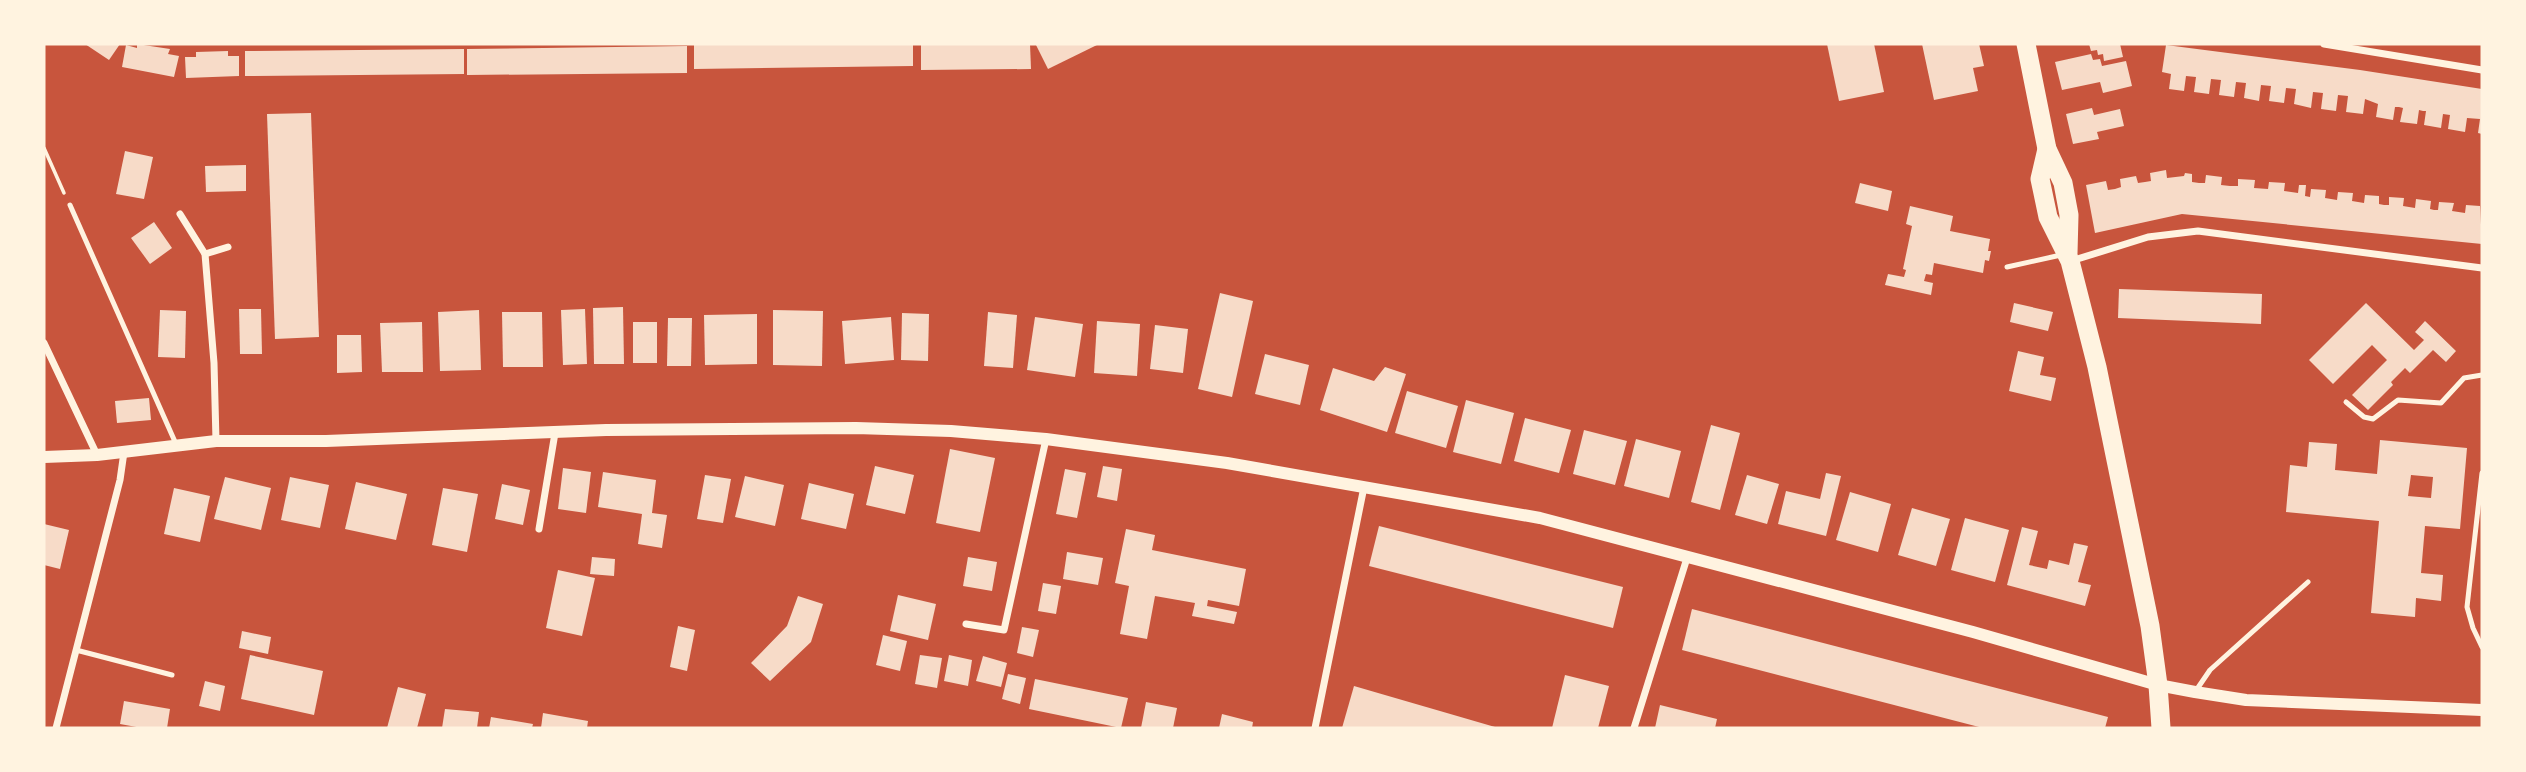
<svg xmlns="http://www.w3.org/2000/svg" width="2526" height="772" font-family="'Open Sans',sans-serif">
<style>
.building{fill:#f7dbc8;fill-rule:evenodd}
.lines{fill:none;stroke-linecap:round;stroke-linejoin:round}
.path{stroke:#fff3e0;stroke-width:3.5}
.service{stroke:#fff3e0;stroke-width:5}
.minor{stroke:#fff3e0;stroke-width:7}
.tertiary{stroke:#fff3e0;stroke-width:12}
.trunk{stroke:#fff3e0;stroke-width:19}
</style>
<rect width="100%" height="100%" fill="#c8553d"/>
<!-- building -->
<g class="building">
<polygon points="85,44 120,44 109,60"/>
<polygon points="137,44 170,49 168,54 179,56 174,77 122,67 126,45 137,48"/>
<polygon points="694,44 913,44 913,66 694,69"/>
<polygon points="1003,44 1030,44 1031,69 921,70 921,45"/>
<polygon points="1039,44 1099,44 1048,69 1036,45"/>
<polygon points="1827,44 1874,44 1884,92 1839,101"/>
<polygon points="1922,44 1979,44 1984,66 1973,68 1978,91 1934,100"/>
<polygon points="2089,44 2120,44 2123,57 2104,61 2103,54 2098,55 2097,50 2091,51"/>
<polygon points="2166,45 2360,70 2482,89 2482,134 2478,133 2480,119 2467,118 2465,132 2448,129 2450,115 2443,114 2441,128 2424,125 2426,111 2423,111 2419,110 2417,124 2400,122 2403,108 2399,107 2395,107 2393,120 2376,117 2378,104 2365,99 2363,114 2346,112 2348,96 2338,95 2336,111 2321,109 2323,93 2313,92 2311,108 2294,104 2296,89 2286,88 2284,103 2269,101 2271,86 2261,85 2259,101 2244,98 2246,83 2236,82 2234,97 2219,95 2221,80 2211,79 2209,94 2194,92 2196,77 2186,76 2184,91 2169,89 2171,74 2162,72"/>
<polygon points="687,46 687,73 467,75 467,49"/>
<polygon points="464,49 464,74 245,76 245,51"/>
<polygon points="228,51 228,56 239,56 239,76 186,78 185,57 196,57 196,52"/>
<polygon points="2091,54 2093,60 2100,59 2102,66 2126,61 2132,86 2103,93 2100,82 2062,90 2055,62"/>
<polygon points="2092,108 2094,115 2120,109 2124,126 2097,132 2099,139 2073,144 2066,114"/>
<polygon points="311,113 319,337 275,339 267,114"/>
<polygon points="125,151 153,157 144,199 116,194"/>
<polygon points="246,165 246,191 206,192 205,166"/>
<polygon points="2166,170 2167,178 2184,176 2185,173 2192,174 2192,182 2199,183 2205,183 2206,175 2222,177 2221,185 2230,186 2238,186 2238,179 2255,180 2254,188 2268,189 2269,182 2285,183 2284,191 2298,193 2299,185 2306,185 2305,196 2310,197 2311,189 2326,190 2325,198 2337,200 2338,192 2353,193 2352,201 2364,203 2365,195 2379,196 2379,204 2384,205 2389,205 2389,197 2404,198 2403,206 2415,208 2416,199 2431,201 2430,209 2434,210 2438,210 2439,202 2454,203 2452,211 2465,213 2466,205 2480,206 2482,244 2182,214 2095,233 2086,185 2106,181 2108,190 2115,189 2121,187 2120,179 2136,176 2138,183 2145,182 2151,181 2150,173"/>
<polygon points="1860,183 1892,191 1888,211 1855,203"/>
<polygon points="1910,206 1953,216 1950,231 1990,239 1988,251 1991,251 1989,261 1985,260 1983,273 1934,263 1932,275 1926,274 1924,281 1933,283 1931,295 1885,285 1888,274 1904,277 1906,270 1903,269 1912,226 1906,224"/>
<polygon points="154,222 172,248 150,264 131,238"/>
<polygon points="2119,289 2262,294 2261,324 2118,318"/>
<polygon points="1220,293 1253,301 1232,397 1198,389"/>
<polygon points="2014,303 2053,312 2048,331 2010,322"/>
<polygon points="2366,303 2414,350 2424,340 2415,332 2425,321 2456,351 2446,362 2433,350 2410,373 2405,368 2391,382 2393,385 2368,410 2352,395 2387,360 2372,345 2333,384 2309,360"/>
<polygon points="623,307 624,364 594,364 593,308"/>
<polygon points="239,309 261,309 262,354 240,354"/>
<polygon points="585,309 587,364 563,365 561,310"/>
<polygon points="160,310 186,311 185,358 158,357"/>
<polygon points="479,310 481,370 440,371 438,312"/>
<polygon points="773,310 823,311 822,366 773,365"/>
<polygon points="502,312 542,312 543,367 503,367"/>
<polygon points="988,312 1017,315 1013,368 984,366"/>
<polygon points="902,313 929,314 928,361 901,360"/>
<polygon points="757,314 757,364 705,365 704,315"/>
<polygon points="891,317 894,360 845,364 842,321"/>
<polygon points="1035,317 1083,324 1075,377 1027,370"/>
<polygon points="668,318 692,318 691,366 667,366"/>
<polygon points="1097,321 1140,324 1137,376 1094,373"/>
<polygon points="422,322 423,372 382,372 380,323"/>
<rect x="633" y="322" width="24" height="41"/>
<polygon points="1155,325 1188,329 1183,373 1150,369"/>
<polygon points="337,335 361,335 362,372 337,373"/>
<polygon points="2018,351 2044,357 2040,375 2056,378 2051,401 2009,391"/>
<polygon points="1265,354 1309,365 1300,405 1255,394"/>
<polygon points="1385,367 1406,374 1387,432 1320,410 1333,368 1374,381"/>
<polygon points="1407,391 1458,406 1446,448 1395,433"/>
<polygon points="149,398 151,420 117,423 115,401"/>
<polygon points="1466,400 1514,413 1501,464 1453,452"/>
<polygon points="1525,418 1571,430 1559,473 1514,461"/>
<polygon points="1711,425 1740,433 1720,510 1691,502"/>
<polygon points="1584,430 1627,441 1615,485 1573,474"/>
<polygon points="1636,439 1681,451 1669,498 1624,486"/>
<path d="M2380,440L2467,448L2460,529L2425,526L2421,573L2443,575L2441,601L2416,598L2415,617L2371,613L2379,521L2286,512L2290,465L2307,467L2309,442L2337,444L2335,470L2377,474ZM2411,475L2433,477L2431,498L2408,496Z"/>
<polygon points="950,449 995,458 980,532 936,523"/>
<polygon points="875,466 914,475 905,514 866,505"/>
<polygon points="1103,466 1122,469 1117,501 1097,497"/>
<polygon points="563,468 591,472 586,513 558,509"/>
<polygon points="1065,469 1086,473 1077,518 1056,514"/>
<polygon points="603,472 656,480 652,513 667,515 662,548 638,544 642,514 598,507"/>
<polygon points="1826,473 1841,476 1826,536 1778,524 1786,491 1820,499"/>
<polygon points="705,475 731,479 723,523 697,519"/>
<polygon points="1747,475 1779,484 1767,524 1735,515"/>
<polygon points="745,476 784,485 775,526 735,517"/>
<polygon points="225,477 271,488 261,530 214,519"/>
<polygon points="290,477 329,485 320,528 281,520"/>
<polygon points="356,482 407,494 396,540 345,529"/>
<polygon points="809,483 854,494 846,529 801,519"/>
<polygon points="502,484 530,490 523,525 495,519"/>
<polygon points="174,488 210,496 200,542 164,534"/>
<polygon points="443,488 478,494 467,552 432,545"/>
<polygon points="1850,492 1891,504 1878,552 1836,540"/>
<polygon points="1912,508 1950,519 1936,566 1898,555"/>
<polygon points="1965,518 2009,530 1995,582 1951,570"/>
<polygon points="44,524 69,530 60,569 44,565"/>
<polygon points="1379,526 1623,587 1613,628 1369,566"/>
<polygon points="2022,527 2038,531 2029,565 2047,569 2049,560 2069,565 2074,543 2088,546 2078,582 2091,585 2085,606 2007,585"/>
<polygon points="1126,529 1155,535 1152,550 1246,569 1239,606 1208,600 1207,606 1237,612 1234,624 1192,616 1195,603 1155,596 1147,639 1120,634 1129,586 1115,583"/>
<polygon points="1067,552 1103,558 1098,585 1063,579"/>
<polygon points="592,557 615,559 614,576 590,574"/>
<polygon points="968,557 997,562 992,591 963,586"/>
<polygon points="558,570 595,578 582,636 546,628"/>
<polygon points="1043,583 1061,586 1056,614 1038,611"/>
<polygon points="898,595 936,604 928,640 890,631"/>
<polygon points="798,596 823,604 811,642 770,681 751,663 787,626"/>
<polygon points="1692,609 2108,717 2105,728 1983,728 1682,650"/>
<polygon points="678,626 695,630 687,671 670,667"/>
<polygon points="1022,627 1039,630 1033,657 1017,653"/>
<polygon points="242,631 271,637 268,654 239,648"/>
<polygon points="883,635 907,641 900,671 876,665"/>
<polygon points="250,655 323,671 314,715 241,699"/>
<polygon points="920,655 942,658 937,688 915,684"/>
<polygon points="949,655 972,660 968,686 944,681"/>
<polygon points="983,656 1007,663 1001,687 976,681"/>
<polygon points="1008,674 1026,678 1020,704 1002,699"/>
<polygon points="1565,675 1609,686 1598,728 1552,728"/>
<polygon points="1035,679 1128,698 1121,728 1029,709"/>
<polygon points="205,681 225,686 220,711 199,706"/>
<polygon points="1354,686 1495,727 1495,728 1342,728"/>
<polygon points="398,687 426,694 417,728 387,728"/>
<polygon points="124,701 170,709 167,728 142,728 120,724"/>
<polygon points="1146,702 1177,708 1173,728 1141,728"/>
<polygon points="1660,705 1717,719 1715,728 1655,728"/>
<polygon points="445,709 479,712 477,728 442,728"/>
<polygon points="543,713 588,721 587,728 541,728"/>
<polygon points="1222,714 1253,722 1252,728 1219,728"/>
<polygon points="491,717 533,724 532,728 489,728"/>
</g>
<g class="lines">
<!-- path -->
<polyline class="path" points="44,148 64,193"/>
<!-- service -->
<g class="service">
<polyline points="70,205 176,444"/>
<polyline points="2007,267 2061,255"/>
<polyline points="2346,402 2364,417 2373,419 2398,400 2441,403 2464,378 2482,375"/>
<polyline points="2482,473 2467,607 2473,628 2482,647"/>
<polyline points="76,650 172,675"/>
<polyline points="2195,692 2210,670 2308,582"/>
</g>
<!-- minor -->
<g class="minor">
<polyline points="2324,44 2482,70"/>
<polyline points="180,214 205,254 214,363 216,441"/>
<polyline points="205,254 228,247"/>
<polyline points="2071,261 2148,237 2198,231 2482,268"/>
<polyline points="44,343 97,455"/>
<polyline points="539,529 555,433"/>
<polyline points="966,624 1004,630 1046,439"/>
<polyline points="56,728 120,480 124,452"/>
<polyline points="1315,728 1364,487"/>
<polyline points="1634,728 1687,558"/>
</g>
<!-- tertiary -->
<polyline class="tertiary" points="44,457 97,455 216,441 326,441 606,430 856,428 951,431 1046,439 1227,463 1540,518 1973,632 2158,685 2195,692 2246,700 2482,710"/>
<!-- trunk -->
<g class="trunk">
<polyline points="2026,44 2047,149 2063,183 2069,215 2068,253"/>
<polyline points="2047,149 2040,179 2048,217 2070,261 2097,367 2150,626 2158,685 2161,728"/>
</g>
</g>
<!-- border -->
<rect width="2526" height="772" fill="none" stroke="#fff3e0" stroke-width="91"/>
</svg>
